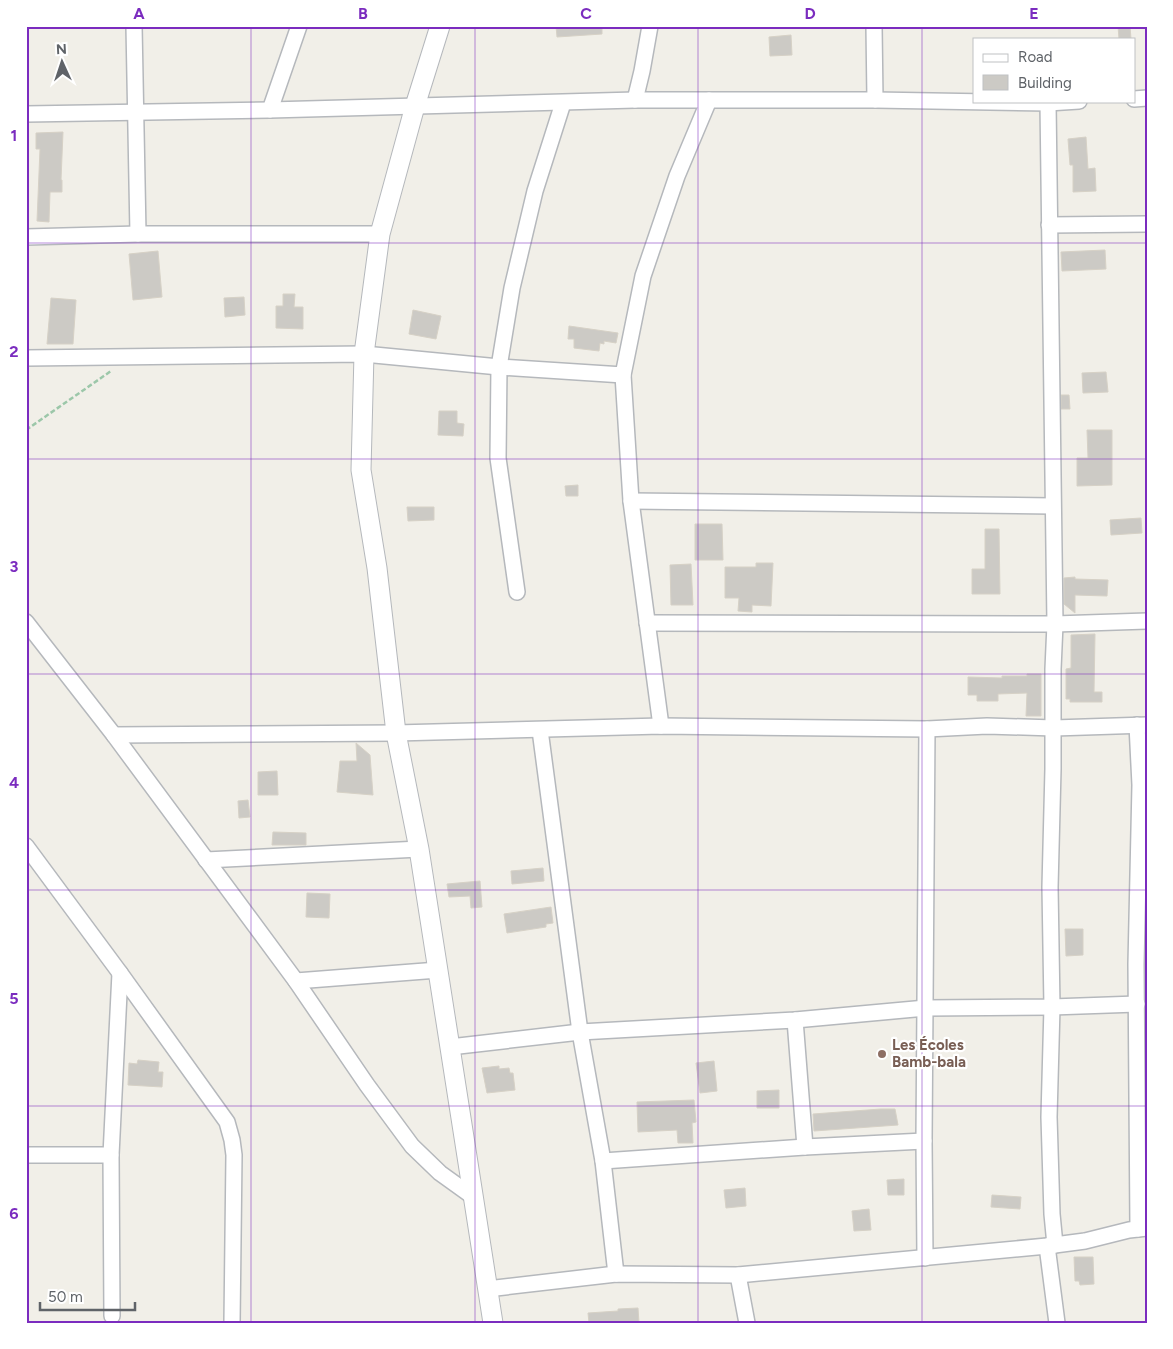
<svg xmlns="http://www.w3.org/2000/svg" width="1173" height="1349" font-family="Figtree,sans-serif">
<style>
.building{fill:#cccac5;stroke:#d6d1c6}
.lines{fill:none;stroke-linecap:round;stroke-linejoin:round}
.minor-casing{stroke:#b5b8bc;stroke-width:18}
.tertiary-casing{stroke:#b5b8bc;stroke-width:21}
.path{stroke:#9cc7a9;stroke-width:2.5;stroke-dasharray:5 2.5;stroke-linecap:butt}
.minor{stroke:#fff;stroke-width:15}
.tertiary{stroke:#fff;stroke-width:19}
.grid{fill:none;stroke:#7b2cbf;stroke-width:1;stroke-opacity:0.55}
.education-dot{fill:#8d6e63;stroke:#fff;stroke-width:2}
.labels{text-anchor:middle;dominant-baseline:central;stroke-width:4.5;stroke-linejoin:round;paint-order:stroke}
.education-label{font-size:15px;font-weight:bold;fill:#785e54;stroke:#fff;text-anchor:start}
.neatline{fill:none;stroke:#7b2cbf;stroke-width:2}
.grid-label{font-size:16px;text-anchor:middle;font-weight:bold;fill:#7b2cbf}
</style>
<rect width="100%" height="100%" fill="#f1efe8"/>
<!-- building -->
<g class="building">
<polygon points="556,26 602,26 602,34 557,37"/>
<polygon points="1118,26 1130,26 1131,39 1119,39"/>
<polygon points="791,35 792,55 770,56 769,37"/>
<polygon points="63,132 61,180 62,180 62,192 50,192 49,222 37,221 40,149 36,149 36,133"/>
<polygon points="1086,137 1088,169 1095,168 1096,191 1073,192 1073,165 1070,165 1068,139"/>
<polygon points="1105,250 1106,269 1062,271 1061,252"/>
<polygon points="158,251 162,297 133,300 129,254"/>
<polygon points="283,294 295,294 294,307 303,307 303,329 276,328 276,306 283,306"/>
<polygon points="244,297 245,315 225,317 224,298"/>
<polygon points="51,298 76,300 73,344 47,344"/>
<polygon points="413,310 441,316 436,339 409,334"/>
<polygon points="569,326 618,333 616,343 604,341 604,344 600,343 599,351 574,348 574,339 568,339"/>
<polygon points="1106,372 1108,392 1083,393 1082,373"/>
<polygon points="1061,395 1069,395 1070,409 1061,409"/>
<polygon points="439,411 457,411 457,423 464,424 463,436 438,435"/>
<polygon points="1087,430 1112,430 1112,485 1077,486 1077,458 1088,458"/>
<polygon points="578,485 578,496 566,496 565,486"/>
<polygon points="407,507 434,507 434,520 408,521"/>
<polygon points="1141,518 1142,533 1111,535 1110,520"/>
<polygon points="695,524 722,524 723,560 695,560"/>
<polygon points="985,529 999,529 1000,594 972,594 972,569 985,569"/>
<polygon points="756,563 773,563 771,606 752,605 752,612 738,611 739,598 725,598 725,567 756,567"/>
<polygon points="691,564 693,605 671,605 670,565"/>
<polygon points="1075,577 1075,579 1108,580 1107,596 1075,595 1075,613 1064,604 1064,578"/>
<polygon points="1095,634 1094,692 1102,692 1102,702 1070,702 1070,699 1066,699 1066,669 1071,668 1071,635"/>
<polygon points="1027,674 1041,674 1041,716 1026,716 1027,693 998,694 998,701 977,701 977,695 968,695 968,677 1002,678 1002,676 1027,676"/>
<polygon points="356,743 370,755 373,795 337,792 340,761 357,761"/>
<polygon points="277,771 278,795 258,795 258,772"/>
<polygon points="248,800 250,817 239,818 238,801"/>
<polygon points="273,832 306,833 306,845 272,845"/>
<polygon points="543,868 544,881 512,884 511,871"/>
<polygon points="480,881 482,907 471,908 470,896 449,897 447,884"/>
<polygon points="307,893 330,894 329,918 306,917"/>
<polygon points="551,907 553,923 546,924 546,927 507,933 504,914"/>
<polygon points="1065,929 1083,929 1083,955 1066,956"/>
<polygon points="138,1060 159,1062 158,1072 163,1072 162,1087 128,1085 129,1063 137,1064"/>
<polygon points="714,1061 717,1091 700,1093 696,1063"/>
<polygon points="499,1066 499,1069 509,1068 510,1073 513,1073 515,1090 487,1093 482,1068"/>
<polygon points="779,1090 779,1108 757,1108 757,1091"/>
<polygon points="694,1100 696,1122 692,1123 693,1143 678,1143 677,1130 638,1132 637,1102"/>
<polygon points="881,1109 895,1109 898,1125 814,1131 813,1114"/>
<polygon points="904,1179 904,1195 888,1195 887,1180"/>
<polygon points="745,1188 746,1206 726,1208 724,1190"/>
<polygon points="992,1195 1021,1197 1020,1209 991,1207"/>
<polygon points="869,1209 871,1230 854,1231 852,1211"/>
<polygon points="1074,1257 1093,1257 1094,1284 1080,1285 1079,1281 1075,1281"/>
<polygon points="638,1308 639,1323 589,1323 588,1313 618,1311 618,1309"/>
</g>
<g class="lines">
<defs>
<g id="minor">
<polyline points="134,26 138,234"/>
<polyline points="874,26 875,100"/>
<polyline points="1134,99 1147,98"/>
<polyline points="635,100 642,71 650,26"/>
<polyline points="1048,103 1055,624 1053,669 1053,769 1050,887 1052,1007 1049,1117 1052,1214 1055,1245"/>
<polyline points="270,110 299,26"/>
<polyline points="26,114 270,110 635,100 875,100 1048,103 1079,101"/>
<polyline points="1049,225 1147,224"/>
<polyline points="26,237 138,234 380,234"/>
<polyline points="26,358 364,354 499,367 623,375 643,276 677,176 709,100"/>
<polyline points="623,375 631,501 661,726"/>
<polyline points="631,501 1052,506"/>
<polyline points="517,592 498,458 499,367 512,288 535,191 563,103"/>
<polyline points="26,622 114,735 296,981 367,1085 412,1146 440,1173 472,1196"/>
<polyline points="647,623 1055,624 1147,621"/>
<polyline points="1137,725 1140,785 1136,964 1138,1229"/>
<polyline points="540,730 580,1032 603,1161 616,1274"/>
<polyline points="114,735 396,733 661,726 927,729 987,726 1054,728 1147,725"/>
<polyline points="26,846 120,973 227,1122 232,1140 234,1155 232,1323"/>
<polyline points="206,860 419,849"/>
<polyline points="296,981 438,970"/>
<polyline points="795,1020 805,1147"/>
<polyline points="450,1047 580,1032 795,1020 926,1008 1052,1007 1137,1004"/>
<polyline points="26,1155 111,1155"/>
<polyline points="603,1161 805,1147 924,1141"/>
<polyline points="1047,1246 1057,1323"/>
<polyline points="925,1258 924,1141 927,729"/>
<polyline points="738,1275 747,1323"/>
<polyline points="487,1289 616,1274 738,1275 1047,1246 1085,1241 1129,1230 1147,1228"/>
<polyline points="112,1316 111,1155 120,973"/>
</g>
<polyline id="tertiary" points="440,26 415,106 380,234 364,354 361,470 377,568 396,733 419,849 493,1323"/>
</defs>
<!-- minor casing -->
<use href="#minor" class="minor-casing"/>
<!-- tertiary casing -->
<use href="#tertiary" class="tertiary-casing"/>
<!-- path -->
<polyline class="path" points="26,430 111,371"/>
<!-- minor -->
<use href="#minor" class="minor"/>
<!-- tertiary -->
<use href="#tertiary" class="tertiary"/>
</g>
<!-- grid -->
<path class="grid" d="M251,26V1323M475,26V1323M698,26V1323M922,26V1323M26,243H1147M26,459H1147M26,674H1147M26,890H1147M26,1106H1147"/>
<!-- markers -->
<circle class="education-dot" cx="882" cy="1054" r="5"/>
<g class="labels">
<!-- education labels -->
<g class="education-label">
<text x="892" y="1045">Les Écoles<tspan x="892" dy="17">Bamb-bala</tspan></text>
</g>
</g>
<!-- border -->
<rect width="1173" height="1349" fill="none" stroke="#ffffff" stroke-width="55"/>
<!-- legend -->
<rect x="973" y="38" width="162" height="65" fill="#ffffff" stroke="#bfc1c3"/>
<rect x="983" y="54" width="25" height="8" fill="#ffffff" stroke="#bfc1c3"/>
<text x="1018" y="62" font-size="15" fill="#5f6368">Road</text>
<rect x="983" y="75" width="25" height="15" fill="#cccac5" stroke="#bfc1c3"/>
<text x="1018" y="88" font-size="15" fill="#5f6368">Building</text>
<!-- north arrow -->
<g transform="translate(62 62) rotate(357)" stroke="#ffffff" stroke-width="4" paint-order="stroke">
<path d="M0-4L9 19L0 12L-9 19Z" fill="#5f6368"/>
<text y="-8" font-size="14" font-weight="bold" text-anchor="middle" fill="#5f6368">N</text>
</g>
<!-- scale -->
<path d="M40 1302v8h95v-8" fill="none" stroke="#5f6368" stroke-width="2.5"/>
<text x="48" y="1302" font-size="15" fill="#5f6368" stroke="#ffffff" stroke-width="4" paint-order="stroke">50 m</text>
<rect x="28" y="28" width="1118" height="1294" class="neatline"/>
<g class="grid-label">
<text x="139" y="19">A</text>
<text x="363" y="19">B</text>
<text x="586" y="19">C</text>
<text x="810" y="19">D</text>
<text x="1034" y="19">E</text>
<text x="14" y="141">1</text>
<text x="14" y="357">2</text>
<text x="14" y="572">3</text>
<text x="14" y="788">4</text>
<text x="14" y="1004">5</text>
<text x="14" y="1219">6</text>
</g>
</svg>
